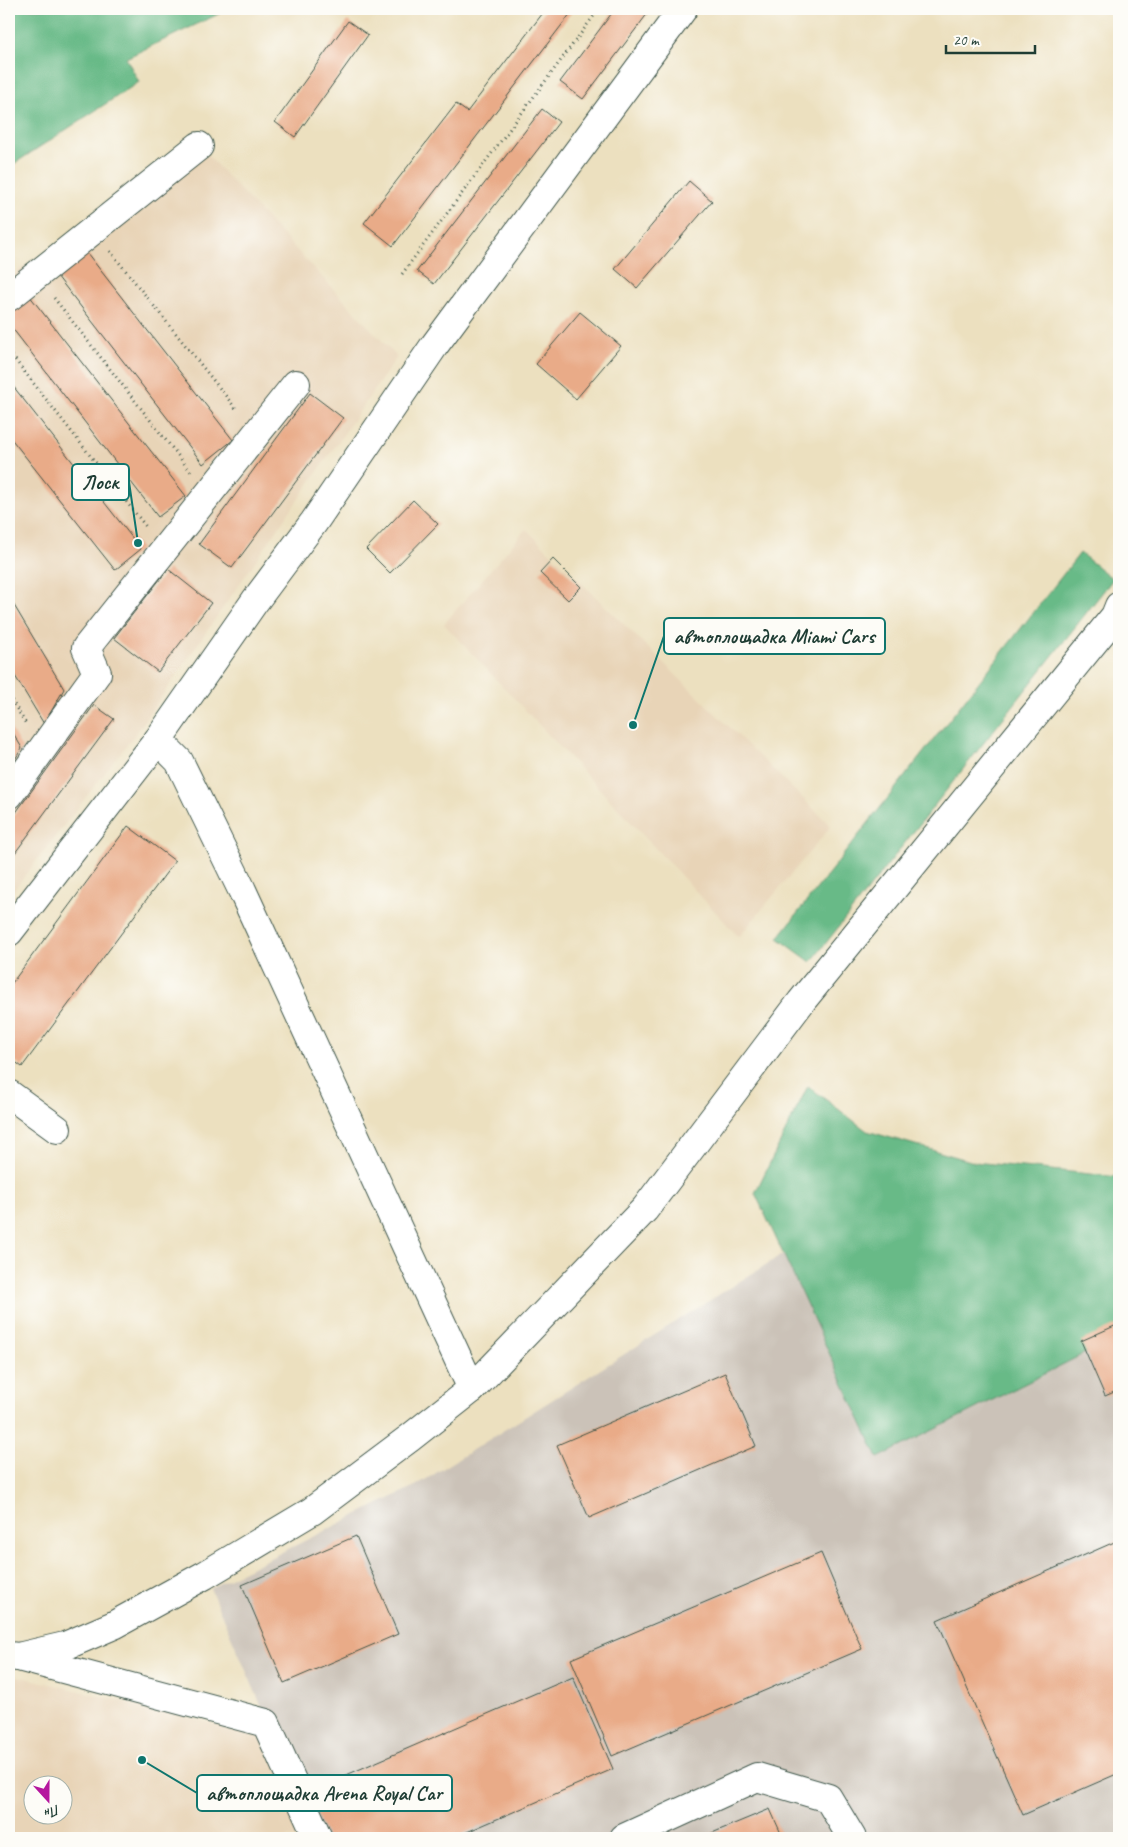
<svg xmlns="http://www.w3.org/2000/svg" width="1128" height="1847" font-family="Caveat,sans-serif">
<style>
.built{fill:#e8d4b7;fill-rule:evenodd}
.industrial{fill:#cbc2b8}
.forest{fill:#68ba87;stroke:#447c5e}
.building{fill:#e9ab88}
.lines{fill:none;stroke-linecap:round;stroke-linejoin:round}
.minor-casing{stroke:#3e5549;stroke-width:30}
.path{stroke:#3e5549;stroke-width:3;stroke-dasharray:1 4;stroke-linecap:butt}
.minor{stroke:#fff;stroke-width:28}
.leader{fill:none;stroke:#0f766e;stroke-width:2}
.callout-dot{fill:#0f766e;stroke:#fdfcf7;stroke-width:2}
.callout{fill:#fdfcf7;stroke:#0f766e;stroke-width:2}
.callout-label{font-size:21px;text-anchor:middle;font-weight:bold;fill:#1f3d34}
</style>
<rect width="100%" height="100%" fill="#fdfcf7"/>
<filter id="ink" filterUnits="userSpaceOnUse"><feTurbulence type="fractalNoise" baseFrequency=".02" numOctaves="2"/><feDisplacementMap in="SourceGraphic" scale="10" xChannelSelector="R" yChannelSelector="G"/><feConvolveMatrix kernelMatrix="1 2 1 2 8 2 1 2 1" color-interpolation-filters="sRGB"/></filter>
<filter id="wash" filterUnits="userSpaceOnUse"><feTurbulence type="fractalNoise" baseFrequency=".0096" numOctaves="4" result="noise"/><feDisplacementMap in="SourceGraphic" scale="20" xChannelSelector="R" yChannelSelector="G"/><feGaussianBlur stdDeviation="1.12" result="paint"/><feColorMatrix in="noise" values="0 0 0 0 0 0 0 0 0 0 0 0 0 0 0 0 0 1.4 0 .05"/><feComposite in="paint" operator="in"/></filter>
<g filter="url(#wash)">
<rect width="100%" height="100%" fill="#ece0bf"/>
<!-- built -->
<g class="built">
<polygon points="199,146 397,357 139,729 9,896 9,277"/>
<polygon points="526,529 831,826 739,937 444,624"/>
<path d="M9,1674L265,1736L311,1838H9ZM32,1784H62V1814H32Z"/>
</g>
<!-- industrial -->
<polygon class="industrial" points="783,1254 861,1420 1119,1313 1119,1838 319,1838 210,1588 417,1485"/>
<!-- forest -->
<g class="forest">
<polygon points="9,9 229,9 126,58 139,82 9,167"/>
<polygon points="1080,553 1113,579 811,962 778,938"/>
<polygon points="808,1086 867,1131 974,1162 1119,1177 1119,1336 878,1458 755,1193"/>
</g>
<g id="blocks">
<!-- building -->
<g class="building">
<polygon points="546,9 574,9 393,246 364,223 456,104 467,112"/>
<polygon points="615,9 651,9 583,99 560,82"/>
<polygon points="348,21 368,35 295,137 275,122"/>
<polygon points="542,109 559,122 434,284 417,271"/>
<polygon points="689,181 712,201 637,288 615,269"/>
<polygon points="87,253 233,440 203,464 57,276"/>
<polygon points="29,295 186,496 158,517 9,324 9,311"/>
<polygon points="580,312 621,346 576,399 536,364"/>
<polygon points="9,381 141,549 115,570 9,436"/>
<polygon points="310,393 343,418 232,568 199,544"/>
<polygon points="413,500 438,524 390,573 366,549"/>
<polygon points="553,559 581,587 568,600 540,573"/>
<polygon points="168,569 211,603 158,672 114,638"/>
<polygon points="9,597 64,689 44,724 9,666"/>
<polygon points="94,705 114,719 9,861 9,822"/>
<polygon points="9,726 22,748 9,769"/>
<polygon points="128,826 175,861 22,1067 9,1057 9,987"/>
<polygon points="1119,1324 1119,1390 1105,1396 1081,1341"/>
<polygon points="725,1373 756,1446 589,1518 557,1445"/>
<polygon points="356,1536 398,1634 284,1683 242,1585"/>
<polygon points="1119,1540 1119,1773 1023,1815 937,1620"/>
<polygon points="821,1553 862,1649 612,1756 571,1659"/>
<polygon points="573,1677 613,1769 453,1838 327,1838 307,1792"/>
<polygon points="770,1809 783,1838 700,1838"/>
</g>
</g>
</g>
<g filter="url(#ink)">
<use href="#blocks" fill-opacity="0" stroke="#3e5549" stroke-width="1"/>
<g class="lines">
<defs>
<g id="minor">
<polyline points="9,297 199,146"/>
<polyline points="158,740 179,761 242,890 472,1389"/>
<polyline points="9,795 97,673 86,648 296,384"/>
<polyline points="9,932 158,740 255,601 314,522 434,346 683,9"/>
<polyline points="9,1094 57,1129"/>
<polyline points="9,1656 18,1657 65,1646 114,1625 205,1575 312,1511 411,1437 472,1389 645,1209 801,1002 1115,616 1119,606"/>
<polyline points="22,1658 266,1723 318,1838"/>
<polyline points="624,1838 757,1777 828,1798 852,1838"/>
</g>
</defs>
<!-- minor casing -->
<use href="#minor" class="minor-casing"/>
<!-- path -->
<g class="path">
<polyline points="110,251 237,410"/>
<polyline points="402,274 599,9"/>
<polyline points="54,298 191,472"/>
<polyline points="9,352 147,528"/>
<polyline points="9,696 26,724"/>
</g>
<!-- minor -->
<use href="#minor" class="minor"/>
</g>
</g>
<!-- callouts -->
<path class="leader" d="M138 543L129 482M633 725L664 636M142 1760L197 1793"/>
<g class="callout-dot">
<circle cx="138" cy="543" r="5"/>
<circle cx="633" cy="725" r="5"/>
<circle cx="142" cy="1760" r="5"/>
</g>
<g class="callout">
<rect x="72" y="464" width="57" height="36" rx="5"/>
<rect x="664" y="618" width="221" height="36" rx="5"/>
<rect x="197" y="1775" width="255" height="36" rx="5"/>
</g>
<g class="callout-label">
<text x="100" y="489">Лоск</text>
<text x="774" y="643">автоплощадка Miami Cars</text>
<text x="324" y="1800">автоплощадка Arena Royal Car</text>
</g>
<!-- margin -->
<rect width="1128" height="1847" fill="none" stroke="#fdfcf7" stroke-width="30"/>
<!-- north arrow -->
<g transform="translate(48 1800) rotate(159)"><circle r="24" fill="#fdfcf7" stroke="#a4b0a9"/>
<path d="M0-4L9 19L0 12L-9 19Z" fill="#b5179e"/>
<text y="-8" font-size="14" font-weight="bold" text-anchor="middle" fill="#1f3d34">Пн</text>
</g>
<!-- scale -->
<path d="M946 45v8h89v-8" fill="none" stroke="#1f3d34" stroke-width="2.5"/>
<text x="953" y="45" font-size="15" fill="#1f3d34" stroke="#fdfcf7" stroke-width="4" paint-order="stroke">20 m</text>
</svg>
